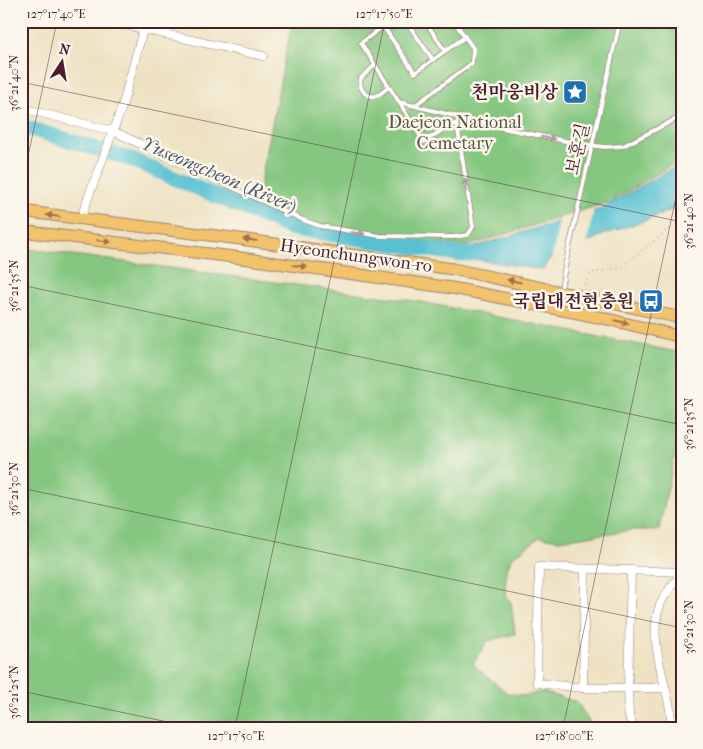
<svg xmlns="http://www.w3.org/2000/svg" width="703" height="749" font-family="'IM FELL French Canon','Noto Serif KR',serif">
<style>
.green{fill:#85c780;stroke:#687356}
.water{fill:#56c1d1;stroke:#50707e}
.pier{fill:#eee2c2}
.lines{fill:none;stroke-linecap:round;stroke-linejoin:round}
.river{stroke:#56c1d1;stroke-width:15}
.lane-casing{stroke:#9c8076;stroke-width:5.5}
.street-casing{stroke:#9c8076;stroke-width:9}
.primary-casing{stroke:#9c8076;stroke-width:13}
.path{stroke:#9c8076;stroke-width:1;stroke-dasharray:1 4;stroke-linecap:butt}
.lane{stroke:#fff;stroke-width:4}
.street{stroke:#fff;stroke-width:8}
.primary{stroke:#f2c36a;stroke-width:11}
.oneway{fill:#ae9aa0}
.oneway2{fill:#9e714a}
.ticks{fill:none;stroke:#4a1f2b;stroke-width:1;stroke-opacity:0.45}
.labels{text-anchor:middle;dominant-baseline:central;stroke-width:5;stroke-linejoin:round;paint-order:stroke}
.poi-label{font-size:18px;font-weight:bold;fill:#4a1f2b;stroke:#fbf7ec;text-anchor:end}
.park-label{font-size:18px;fill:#5c5144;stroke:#fbf7ec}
.street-label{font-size:18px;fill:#4a1f2b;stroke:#fbf7ec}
.water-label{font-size:19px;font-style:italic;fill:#4e5865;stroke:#fbf7ec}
.neatline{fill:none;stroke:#4a1f2b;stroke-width:2}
.ticks-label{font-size:12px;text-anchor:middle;fill:#4a1f2b}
</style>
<rect width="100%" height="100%" fill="#fbf7ec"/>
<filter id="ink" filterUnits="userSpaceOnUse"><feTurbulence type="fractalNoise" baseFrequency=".02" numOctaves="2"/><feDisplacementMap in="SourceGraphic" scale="10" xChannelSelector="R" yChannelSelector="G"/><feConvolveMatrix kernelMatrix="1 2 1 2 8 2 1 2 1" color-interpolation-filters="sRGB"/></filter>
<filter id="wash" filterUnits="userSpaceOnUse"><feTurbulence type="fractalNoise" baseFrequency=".0096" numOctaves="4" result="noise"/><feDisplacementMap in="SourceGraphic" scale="20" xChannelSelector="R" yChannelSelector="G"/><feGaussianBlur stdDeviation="1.12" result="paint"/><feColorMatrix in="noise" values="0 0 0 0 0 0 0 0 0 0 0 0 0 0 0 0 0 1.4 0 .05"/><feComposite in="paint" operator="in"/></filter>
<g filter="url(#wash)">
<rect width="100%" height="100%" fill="#eee2c2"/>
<!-- green -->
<g class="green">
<polygon points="292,21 682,21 682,159 609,202 467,246 332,233 260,213 260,186"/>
<polygon points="21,248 416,301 682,353 682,421 659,530 632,530 559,540 540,537 511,558 506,573 505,597 511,602 515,634 487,641 473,665 507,693 525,696 542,692 577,702 593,728 21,728"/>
</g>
<!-- water -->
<polygon class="water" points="682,163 682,205 655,217 603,235 548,260 543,270 450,255 452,248 467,249 598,210"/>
<!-- pier -->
<polygon class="pier" points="594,209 586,245 551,261 560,218"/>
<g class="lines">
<!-- river -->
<polyline class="river" points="21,126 130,159 290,228 458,254 471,254"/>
</g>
</g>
<g filter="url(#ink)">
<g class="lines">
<defs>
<g id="lane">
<polyline points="371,21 378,30"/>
<polyline points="390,21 361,43 399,102 507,129 580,144 605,147 623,146 682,116"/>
<polyline points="406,21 433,60"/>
<polyline points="425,21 445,51 465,37"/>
<polyline points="383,26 415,73 445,51"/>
<path d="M375,65L361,78C358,88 366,100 378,95C382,93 385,90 389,87"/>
<polyline points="399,102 424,142 447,127 466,120"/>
<polyline points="414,106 472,63 473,48 454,21"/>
<polyline points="214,179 303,220 320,226 380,236 453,237 468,235 473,227 457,124"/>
<polyline points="21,207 25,176"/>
<polyline points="558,307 565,266 620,21"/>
</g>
<g id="street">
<polyline points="107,21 263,56"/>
<polyline points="21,108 113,131 214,179"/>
<polyline points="82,220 84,209 122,107 143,30"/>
<polyline points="631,570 628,689 629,716 633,728"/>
<polyline points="583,688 585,569"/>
<polyline points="665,688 583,688 537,683 539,567 682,572"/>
<path d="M671,728C671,720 671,712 669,704C663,674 648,636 660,605C665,593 674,583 682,573"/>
</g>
<g id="primary">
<polyline points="21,211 240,239 453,269 682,318"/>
<polyline points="21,231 234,257 452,288 603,318 682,337"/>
</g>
</defs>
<!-- lane casing -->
<use href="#lane" class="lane-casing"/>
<!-- street casing -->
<use href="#street" class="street-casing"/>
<!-- primary casing -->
<use href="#primary" class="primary-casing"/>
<!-- path -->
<polyline class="path" points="584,284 591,273 620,268 666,231 682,225"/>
<!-- lane -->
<use href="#lane" class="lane"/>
<!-- street -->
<use href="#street" class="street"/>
<!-- primary -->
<use href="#primary" class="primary"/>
</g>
<!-- one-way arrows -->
<defs><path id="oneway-solid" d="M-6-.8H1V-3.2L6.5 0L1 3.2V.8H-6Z" transform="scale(1.25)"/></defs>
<g class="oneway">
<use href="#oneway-solid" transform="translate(548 138) rotate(11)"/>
<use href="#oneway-solid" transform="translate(466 185) rotate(-99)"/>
<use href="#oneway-solid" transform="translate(358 233) rotate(7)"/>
</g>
<g class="oneway2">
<use href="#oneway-solid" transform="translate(53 216) rotate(-172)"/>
<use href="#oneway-solid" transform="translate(250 240) rotate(-172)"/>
<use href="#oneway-solid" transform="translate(104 241) rotate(7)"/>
<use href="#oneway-solid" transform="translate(300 266) rotate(8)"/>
<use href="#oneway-solid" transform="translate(514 281) rotate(-169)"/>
<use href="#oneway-solid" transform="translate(622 322) rotate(14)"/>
</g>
</g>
<!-- ticks -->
<path class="ticks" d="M21,82L682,222M21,189L57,21M21,285L682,425M21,488L682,628M21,691L196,728M235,728L385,21M563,728L682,169"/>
<!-- icons -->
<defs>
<symbol id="sight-square" viewBox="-11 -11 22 22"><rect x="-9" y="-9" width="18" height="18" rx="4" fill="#1f6fb2" stroke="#fbf7ec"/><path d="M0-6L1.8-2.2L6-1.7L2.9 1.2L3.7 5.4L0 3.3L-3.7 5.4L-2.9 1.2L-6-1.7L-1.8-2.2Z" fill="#fff"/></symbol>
<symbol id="bus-square" viewBox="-11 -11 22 22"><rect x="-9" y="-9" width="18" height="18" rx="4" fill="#1f6fb2" stroke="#fbf7ec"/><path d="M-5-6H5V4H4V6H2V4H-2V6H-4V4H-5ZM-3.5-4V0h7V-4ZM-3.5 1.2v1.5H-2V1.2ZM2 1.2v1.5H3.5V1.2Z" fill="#fff"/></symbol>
</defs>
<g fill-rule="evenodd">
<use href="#sight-square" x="561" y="78" width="28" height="28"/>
<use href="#bus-square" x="637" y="287" width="28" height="28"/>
</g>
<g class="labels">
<!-- poi labels -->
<g class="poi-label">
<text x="558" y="92">천마웅비상</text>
<text x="634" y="301">국립대전현충원</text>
</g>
<!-- park labels -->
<g class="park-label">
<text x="455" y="122">Daejeon National<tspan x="455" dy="21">Cemetary</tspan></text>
</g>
<!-- street labels -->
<g class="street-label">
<text transform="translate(578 149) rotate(-77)">보훈길</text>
<text transform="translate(356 256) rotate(8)">Hyeonchungwon-ro</text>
</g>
<!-- water labels -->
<g class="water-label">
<text transform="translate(219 175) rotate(23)">Yuseongcheon (River)</text>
</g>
</g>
<!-- margin -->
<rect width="703" height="749" fill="none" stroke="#fbf7ec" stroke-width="55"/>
<!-- north arrow -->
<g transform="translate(62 62) rotate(12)" stroke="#fbf7ec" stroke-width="4" paint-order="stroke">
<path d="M0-4L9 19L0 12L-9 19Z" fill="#4a1f2b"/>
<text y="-8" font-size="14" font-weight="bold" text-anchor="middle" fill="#4a1f2b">N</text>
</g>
<rect x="28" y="28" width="648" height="694" class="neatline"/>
<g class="ticks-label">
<text x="56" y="18">127°17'40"E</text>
<text x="384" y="18">127°17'50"E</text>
<text transform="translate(14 83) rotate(-90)" y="4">36°21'40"N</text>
<text transform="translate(689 221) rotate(-90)" y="4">36°21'40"N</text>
<text transform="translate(14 286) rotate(-90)" y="4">36°21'35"N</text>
<text transform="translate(689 424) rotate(-90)" y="4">36°21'35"N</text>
<text transform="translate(14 489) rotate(-90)" y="4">36°21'30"N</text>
<text transform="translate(689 627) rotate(-90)" y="4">36°21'30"N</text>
<text transform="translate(14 692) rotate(-90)" y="4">36°21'25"N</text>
<text x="236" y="740">127°17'50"E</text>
<text x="564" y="740">127°18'00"E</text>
</g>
</svg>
